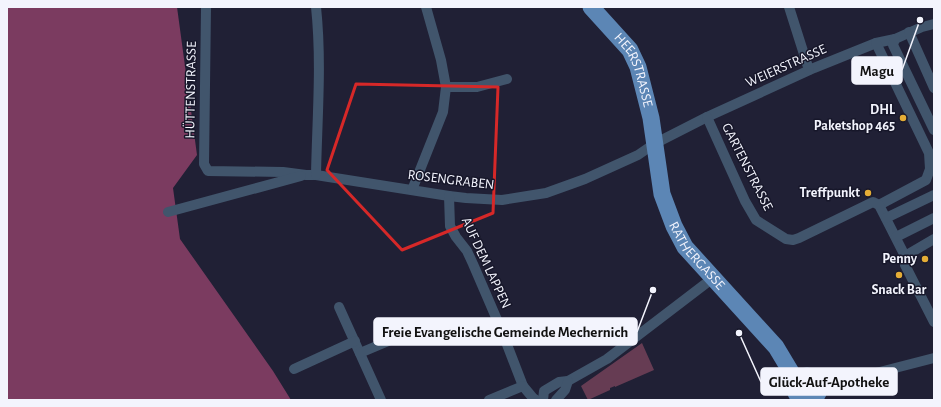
<svg xmlns="http://www.w3.org/2000/svg" width="941" height="407" font-family="'Alegreya Sans',sans-serif">
<style>
.green{fill:#663c53}
.forest{fill:#7b3b60}
.lines{fill:none;stroke-linecap:round;stroke-linejoin:round}
.street{stroke:#41556c;stroke-width:10}
.primary{stroke:#5c86b5;stroke-width:17}
.marked{fill:none;stroke:#d62828;stroke-width:3;stroke-linejoin:round}
.poi-dot{fill:#e5ad36;stroke:#17172a;stroke-width:1.5}
.labels{text-anchor:middle;dominant-baseline:central;stroke-width:3;stroke-linejoin:round;paint-order:stroke}
.street-label{font-size:14px;fill:#f3f4fd;stroke:#17172a}
.poi-label{font-size:14px;font-weight:bold;fill:#f3f4fd;stroke:#17172a;text-anchor:end}
.leader{fill:none;stroke:#f3f4fd;stroke-width:1.5}
.callout-dot{fill:#f3f4fd;stroke:#17172a;stroke-width:1.5}
.callout{fill:#f3f4fd;stroke:#f3f4fd;stroke-width:1.5}
.callout-label{font-size:15px;text-anchor:middle;font-weight:bold;fill:#111}
</style>
<rect width="100%" height="100%" fill="#202035"/>
<!-- green -->
<polygon class="green" points="642,343 654,370 615,387 615,386 610,388 610,390 588,400 581,386"/>
<!-- forest -->
<polygon class="forest" points="7,7 177,7 197,155 173,188 180,239 273,371 291,400 7,400"/>
<g class="lines">
<!-- street -->
<g class="street">
<polyline points="206,7 204,164 208,171 283,172 306,175 316,175 449,196 466,198 502,200 546,193 585,179 638,155 654,144 707,117 814,68 876,43 895,39 922,27 934,24"/>
<path d="M316,7C322,63 317,119 316,175"/>
<polyline points="789,7 809,70"/>
<polyline points="909,32 934,88"/>
<polyline points="895,39 893,45 934,130"/>
<polyline points="876,43 929,153 930,169 926,180 879,205"/>
<polyline points="446,87 477,87 507,79"/>
<polyline points="707,117 745,201 756,220 786,239 793,240 799,238 873,202 879,205 905,256 905,265 934,322"/>
<polyline points="412,190 443,112 446,87 441,60 426,7"/>
<polyline points="449,196 450,226 456,237 467,251 473,264 501,329 523,386"/>
<polyline points="168,212 301,176"/>
<polyline points="886,218 934,195"/>
<polyline points="896,237 934,218"/>
<polyline points="905,256 934,239"/>
<polyline points="339,307 381,400"/>
<polyline points="360,353 405,334"/>
<polyline points="294,369 355,341"/>
<polyline points="819,390 833,384 934,358"/>
<polyline points="489,400 523,386 533,398 536,400"/>
<polyline points="543,400 544,391 559,382 568,381 607,359 713,278"/>
<polyline points="556,400 565,390 568,381"/>
</g>
<!-- primary -->
<g class="primary">
<path id="s1" d="M591,7L630,50L638,67L651,118L662,194L674,226L685,247L776,347L797,382"/>
<circle cx="807" cy="388" r="12"/>
</g>
</g>
<!-- marked area -->
<path class="marked" d="M356,84L498,87L493,213L402,250L327,170Z"/>
<!-- markers -->
<g class="poi-dot">
<circle cx="903" cy="118" r="4"/>
<circle cx="868" cy="193" r="4"/>
<circle cx="925" cy="259" r="4"/>
<circle cx="899" cy="275" r="4"/>
</g>
<g class="labels">
<!-- street labels -->
<g class="street-label">
<text transform="translate(786 66) rotate(-24)">WEIERSTRASSE</text>
<text stroke="none"><textPath href="#s1" startOffset="78">HEERSTRASSE</textPath></text>
<text transform="translate(191 90) rotate(-89)">HÜTTENSTRASSE</text>
<text transform="translate(747 167) rotate(63)">GARTENSTRASSE</text>
<text transform="translate(451 180) rotate(7)">ROSENGRABEN</text>
<text stroke="none"><textPath href="#s1" startOffset="278">RATHERGASSE</textPath></text>
<text transform="translate(486 263) rotate(65)">AUF DEM LAPPEN</text>
</g>
<!-- poi labels -->
<g class="poi-label">
<text x="895" y="110">DHL<tspan x="895" dy="16">Paketshop 465</tspan></text>
<text x="860" y="193">Treffpunkt</text>
<text x="917" y="259">Penny</text>
<text x="899" y="290" text-anchor="middle">Snack Bar</text>
</g>
</g>
<!-- callouts -->
<path class="leader" d="M920 20L902 70M653 290L637 332M739 333L761 382"/>
<g class="callout-dot">
<circle cx="920" cy="20" r="4"/>
<circle cx="653" cy="290" r="4"/>
<circle cx="739" cy="333" r="4"/>
</g>
<g class="callout">
<rect x="852" y="57" width="50" height="27" rx="4"/>
<rect x="374" y="318" width="263" height="27" rx="4"/>
<rect x="761" y="368" width="136" height="27" rx="4"/>
</g>
<g class="callout-label">
<text x="877" y="76">Magu</text>
<text x="505" y="337">Freie Evangelische Gemeinde Mechernich</text>
<text x="829" y="387">Glück-Auf-Apotheke</text>
</g>
<!-- border -->
<rect width="941" height="407" fill="none" stroke="#f3f4fd" stroke-width="16"/>
</svg>
